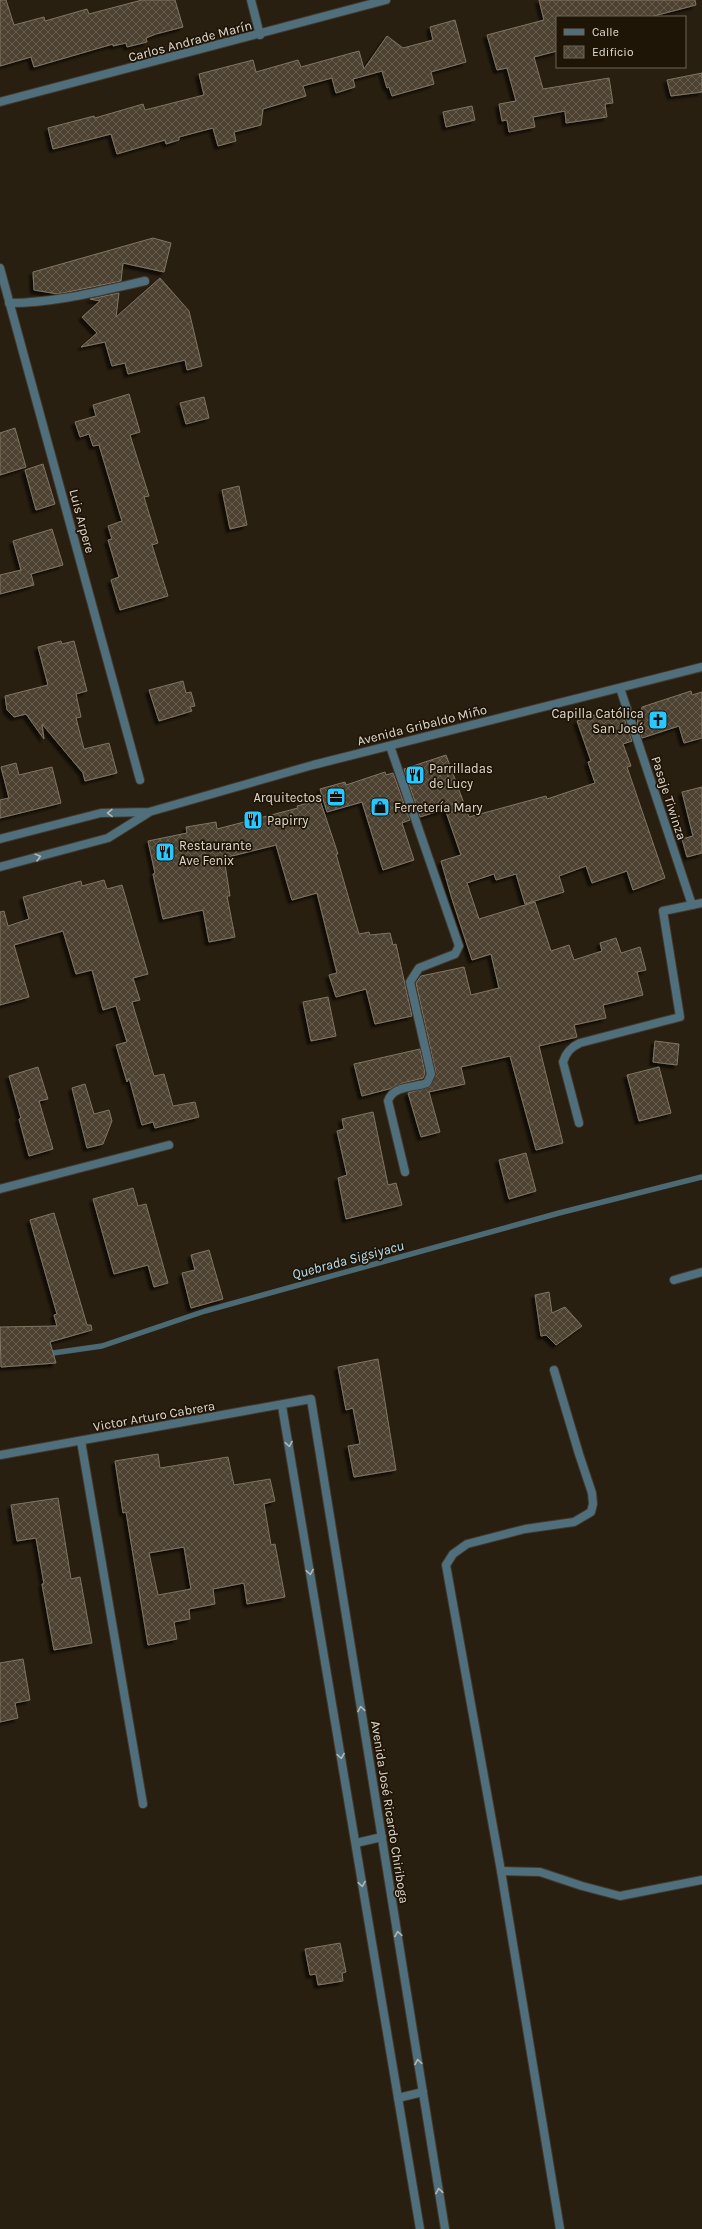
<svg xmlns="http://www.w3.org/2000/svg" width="702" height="2229" font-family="Karla,sans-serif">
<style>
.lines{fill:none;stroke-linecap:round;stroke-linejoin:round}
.stream{stroke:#4c6a73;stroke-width:5.5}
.building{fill:url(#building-cross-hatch);stroke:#817563;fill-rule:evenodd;filter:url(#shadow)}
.minor-casing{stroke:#43392b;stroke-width:10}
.tertiary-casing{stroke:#43392b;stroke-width:10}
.minor{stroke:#506f7c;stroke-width:8}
.tertiary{stroke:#506f7c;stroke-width:8}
.oneway{stroke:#b5b9b6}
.labels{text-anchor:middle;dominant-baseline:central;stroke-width:3.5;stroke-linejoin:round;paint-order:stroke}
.street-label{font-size:13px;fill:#e0d9cf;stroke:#1f1507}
.poi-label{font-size:13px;fill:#e0d9cf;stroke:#1f1507;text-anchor:start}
.water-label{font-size:14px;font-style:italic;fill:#b8e0f3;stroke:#1f1507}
</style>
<defs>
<pattern id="building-cross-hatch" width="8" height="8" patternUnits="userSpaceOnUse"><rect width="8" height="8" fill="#4d4232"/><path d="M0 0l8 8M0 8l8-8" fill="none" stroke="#665d4f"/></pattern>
<filter id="shadow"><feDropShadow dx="-3.5" dy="3.5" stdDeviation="1" flood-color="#0009"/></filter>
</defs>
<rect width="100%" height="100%" fill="#291f10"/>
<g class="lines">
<!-- stream -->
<polyline class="stream" points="46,1354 102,1346 205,1311 559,1213 702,1177"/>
</g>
<!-- building -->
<g class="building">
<polygon points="0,0 6,0 14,25 44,17 45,21 87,9 89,14 142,0 175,0 183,27 156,34 146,38 147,42 127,47 126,43 113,46 113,44 34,67 31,57 0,66"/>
<polygon points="539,0 695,0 696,5 650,17 557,17 557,51 534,57 543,89 609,78 613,103 605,104 607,117 566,123 565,111 533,117 535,127 509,132 507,120 502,121 499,104 516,101 507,68 497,70 487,35 544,20"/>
<polygon points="455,20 466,62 431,72 434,84 392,96 389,87 387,88 382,71 353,79 355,87 336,93 332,78 303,86 306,96 263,109 261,125 234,132 236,141 218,146 213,128 179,137 179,140 166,144 165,140 117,154 111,134 53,149 48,128 94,116 95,118 143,104 145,110 204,95 199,74 253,60 256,72 298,60 301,67 359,51 364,69 387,36 403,48 433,40 430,27"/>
<polygon points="702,73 702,92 671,96 667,80"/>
<polygon points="472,106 475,120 446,127 443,112"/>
<polygon points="153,238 171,243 164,272 123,263 121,281 58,294 34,290 33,272"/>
<polygon points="160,278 189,311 202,366 187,370 185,360 128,374 125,363 112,366 105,342 81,347 97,333 82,317 100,301 90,299 119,293 116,317"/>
<polygon points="129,394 140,432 130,435 149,496 144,497 158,543 152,545 168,596 120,610 111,580 119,577 108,540 112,539 108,526 122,521 99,445 93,446 89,434 80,437 75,422 96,416 93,405"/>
<polygon points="204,397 209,418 186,424 180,403"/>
<polygon points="15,428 26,467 0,475 0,433"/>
<polygon points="43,464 55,504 36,510 25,470"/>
<polygon points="239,486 247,525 230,529 222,490"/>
<polygon points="52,529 63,565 31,574 34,585 0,594 0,575 21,570 13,541"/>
<polygon points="61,641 62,644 74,641 87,691 76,694 81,717 76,718 84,749 109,743 117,773 85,781 83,773 42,724 44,739 26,714 14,717 7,710 5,696 48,685 38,647"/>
<polygon points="183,681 186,693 191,692 195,706 190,707 192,711 159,721 149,690"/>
<polygon points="691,691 692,695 702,692 702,738 684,743 679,726 642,738 637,723 642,707"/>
<polygon points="609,710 624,718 632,741 623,744 631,766 627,767 665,878 633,890 627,871 592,883 586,866 559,876 564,892 525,904 516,874 496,880 494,874 467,883 479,919 535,902 551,951 569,945 574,960 602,951 600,943 616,938 621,953 640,947 646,970 637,972 643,995 603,1005 606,1018 574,1025 577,1037 539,1046 563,1143 536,1150 510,1056 461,1067 465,1084 429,1092 440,1132 421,1137 408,1093 430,1087 436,1073 416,983 421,976 464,967 471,995 499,988 491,954 472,960 452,899 441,861 461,855 445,809 420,817 404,769 446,755 469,817 546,796 547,799 595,783 588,762 591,761 577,721"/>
<polygon points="16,763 19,775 52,767 61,803 0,818 0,800 9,798 1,767"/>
<polygon points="385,772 386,775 393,773 410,820 402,823 414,860 383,870 362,802 327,812 320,789 345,782 346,785"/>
<polygon points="702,787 702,853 687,857 682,839 693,836 682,792"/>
<polygon points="320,800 338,854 336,854 359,934 369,932 370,935 390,933 393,945 396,944 412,1016 375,1024 366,989 336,997 329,975 337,973 317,893 292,900 276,845 224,858 230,896 227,896 235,937 209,942 203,910 163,919 153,874 155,873 148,841 187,833 186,827 216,822 217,829 298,808 297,806"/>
<polygon points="104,880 107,889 122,885 148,974 133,978 140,1000 132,1002 154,1076 164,1074 173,1106 195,1102 199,1117 155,1128 153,1122 142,1125 129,1078 127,1082 116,1045 127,1042 116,1006 103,1010 92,970 76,974 63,931 14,945 29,997 0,1005 0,912 4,911 8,926 29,919 23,897 81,881 82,886"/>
<polygon points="328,997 336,1036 311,1041 303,1002"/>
<polygon points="655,1041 679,1044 677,1065 653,1062"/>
<polygon points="420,1049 425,1073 423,1078 403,1083 389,1089 362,1096 354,1064"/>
<polygon points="38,1067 48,1099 39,1101 53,1149 29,1156 19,1119 21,1118 9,1076"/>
<polygon points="659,1067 671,1113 639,1121 627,1075"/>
<polygon points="85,1084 94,1114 109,1110 112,1121 103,1144 87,1148 72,1088"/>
<polygon points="373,1112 388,1185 396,1183 402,1205 346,1219 338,1178 347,1175 337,1131 344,1129 342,1119"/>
<polygon points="526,1153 536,1191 509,1199 499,1160"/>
<polygon points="133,1188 138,1206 146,1204 168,1283 154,1287 148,1265 114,1274 93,1199"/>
<polygon points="54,1213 87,1325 91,1325 92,1330 50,1342 56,1363 1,1367 0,1327 57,1326 54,1315 57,1314 30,1220"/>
<polygon points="209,1250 223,1299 191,1308 182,1273 195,1270 191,1255"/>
<polygon points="549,1292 552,1313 565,1307 582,1326 556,1345 546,1335 541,1336 535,1295"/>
<polygon points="378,1359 396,1470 354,1477 348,1446 360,1444 353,1408 346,1410 338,1367"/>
<path d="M158,1454L160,1468L228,1457L234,1485L270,1479L275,1501L264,1504L271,1545L275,1544L285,1597L247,1604L244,1583L213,1589L215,1604L189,1609L190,1619L174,1622L177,1639L148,1645L126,1512L123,1513L115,1461ZM184,1547L191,1589L158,1595L149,1553Z"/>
<polygon points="58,1498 71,1579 80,1577 92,1643 54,1650 42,1584 44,1584 36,1538 17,1541 11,1505"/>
<polygon points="23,1659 30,1700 15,1703 18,1718 0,1722 0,1663"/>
<polygon points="340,1943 346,1972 342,1973 343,1981 318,1985 316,1974 310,1975 305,1949"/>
</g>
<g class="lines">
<defs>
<g id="minor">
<polyline points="251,0 260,35"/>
<polyline points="0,102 386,0"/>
<polyline points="0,268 140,780"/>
<path d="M9,303C55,303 100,291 145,281"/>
<polyline points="620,688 692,905 702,903"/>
<path d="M390,746L459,946L455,954L419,968L410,982L431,1074L427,1083C414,1088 393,1085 388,1101L405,1172"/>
<path d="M579,1123L563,1062C566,1052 571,1047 580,1043L680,1017L663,911L692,905"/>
<polyline points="0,1189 169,1145"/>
<polyline points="674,1280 702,1272"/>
<polyline points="554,1370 579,1454 592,1493 593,1504 591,1512 574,1522 525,1529 467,1544 453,1554 446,1565 501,1871 560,2229"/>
<polyline points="282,1406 420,2229"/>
<polyline points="81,1441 143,1804"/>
<polyline points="0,1455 311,1399 445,2229"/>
<polyline points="356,1843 382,1837"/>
<polyline points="501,1871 540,1872 582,1886 620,1896 702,1880"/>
<polyline points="398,2098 423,2092"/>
</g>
<g id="tertiary">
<polyline points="0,839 101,813 149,812 313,765 702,667"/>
<polyline points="0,867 108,838 148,813"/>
</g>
</defs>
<!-- minor casing -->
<use href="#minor" class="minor-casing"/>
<!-- tertiary casing -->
<use href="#tertiary" class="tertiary-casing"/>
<!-- minor -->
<use href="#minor" class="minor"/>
<!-- tertiary -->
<use href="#tertiary" class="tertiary"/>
</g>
<!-- one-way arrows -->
<defs><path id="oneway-chevron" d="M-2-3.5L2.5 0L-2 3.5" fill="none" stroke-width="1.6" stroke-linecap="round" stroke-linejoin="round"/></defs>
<g class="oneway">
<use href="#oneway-chevron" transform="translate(110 813) rotate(179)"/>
<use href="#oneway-chevron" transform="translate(38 857) rotate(-15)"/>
<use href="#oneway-chevron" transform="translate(289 1444) rotate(81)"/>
<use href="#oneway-chevron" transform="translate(310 1572) rotate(81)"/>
<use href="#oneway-chevron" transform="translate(361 1709) rotate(-99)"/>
<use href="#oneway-chevron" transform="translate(341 1756) rotate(81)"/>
<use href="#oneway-chevron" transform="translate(362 1884) rotate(81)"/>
<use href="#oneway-chevron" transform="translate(398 1934) rotate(-99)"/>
<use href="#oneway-chevron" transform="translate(418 2062) rotate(-99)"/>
<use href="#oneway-chevron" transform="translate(439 2191) rotate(-99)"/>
</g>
<!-- icons -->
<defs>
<symbol id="church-square" viewBox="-11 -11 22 22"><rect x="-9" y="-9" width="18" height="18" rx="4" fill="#28c8ff" stroke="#1f1507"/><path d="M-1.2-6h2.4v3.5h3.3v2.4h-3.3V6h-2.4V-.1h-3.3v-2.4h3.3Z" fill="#111"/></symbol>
<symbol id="restaurant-square" viewBox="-11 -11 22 22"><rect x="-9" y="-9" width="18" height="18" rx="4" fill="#28c8ff" stroke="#1f1507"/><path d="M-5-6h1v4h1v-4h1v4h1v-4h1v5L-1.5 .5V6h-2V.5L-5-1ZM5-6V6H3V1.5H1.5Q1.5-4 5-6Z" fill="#111"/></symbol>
<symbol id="office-square" viewBox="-11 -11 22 22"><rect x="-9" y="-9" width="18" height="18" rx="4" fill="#28c8ff" stroke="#1f1507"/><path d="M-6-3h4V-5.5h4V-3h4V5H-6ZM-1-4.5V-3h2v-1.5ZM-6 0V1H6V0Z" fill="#111"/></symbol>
<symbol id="shop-square" viewBox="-11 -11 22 22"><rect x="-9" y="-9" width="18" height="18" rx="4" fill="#28c8ff" stroke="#1f1507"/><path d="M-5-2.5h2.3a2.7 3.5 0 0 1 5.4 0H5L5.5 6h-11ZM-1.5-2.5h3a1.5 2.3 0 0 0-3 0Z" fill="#111"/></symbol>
</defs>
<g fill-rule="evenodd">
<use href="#church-square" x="647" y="709" width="22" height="22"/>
<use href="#restaurant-square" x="404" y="764" width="22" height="22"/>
<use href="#office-square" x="325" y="786" width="22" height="22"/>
<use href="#shop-square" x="369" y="796" width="22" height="22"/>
<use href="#restaurant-square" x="242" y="809" width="22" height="22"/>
<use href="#restaurant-square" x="154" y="841" width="22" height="22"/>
</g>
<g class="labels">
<!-- street labels -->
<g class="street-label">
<text transform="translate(190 41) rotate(-15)">Carlos Andrade Marín</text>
<text transform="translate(82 521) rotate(75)">Luis Arpere</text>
<text transform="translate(422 725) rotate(-14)">Avenida Gribaldo Miño</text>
<text transform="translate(669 798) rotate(72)">Pasaje Tiwinza</text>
<text transform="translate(154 1416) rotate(-10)">Victor Arturo Cabrera</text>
<text transform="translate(390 1812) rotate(81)">Avenida José Ricardo Chiriboga</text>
</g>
<!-- poi labels -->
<g class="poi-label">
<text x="644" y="713" text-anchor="end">Capilla Católica<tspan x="644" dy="15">San José</tspan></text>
<text x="429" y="768">Parrilladas<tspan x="429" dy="15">de Lucy</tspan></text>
<text x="322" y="797" text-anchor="end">Arquitectos</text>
<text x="394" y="807">Ferretería Mary</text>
<text x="267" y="820">Papirry</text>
<text x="179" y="845">Restaurante<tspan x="179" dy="15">Ave Fenix</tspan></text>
</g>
<!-- water labels -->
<g class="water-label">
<text transform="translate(348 1260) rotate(-15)">Quebrada Sigsiyacu</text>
</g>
</g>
<!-- legend -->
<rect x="556" y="16" width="130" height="52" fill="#1f1507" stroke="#6c6357"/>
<rect x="564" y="29" width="20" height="6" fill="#506f7c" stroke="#6c6357"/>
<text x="592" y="36" font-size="12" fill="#e0d9cf">Calle</text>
<rect x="564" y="46" width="20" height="12" fill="url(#building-cross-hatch)" stroke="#6c6357"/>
<text x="592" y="56" font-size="12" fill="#e0d9cf">Edificio</text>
</svg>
